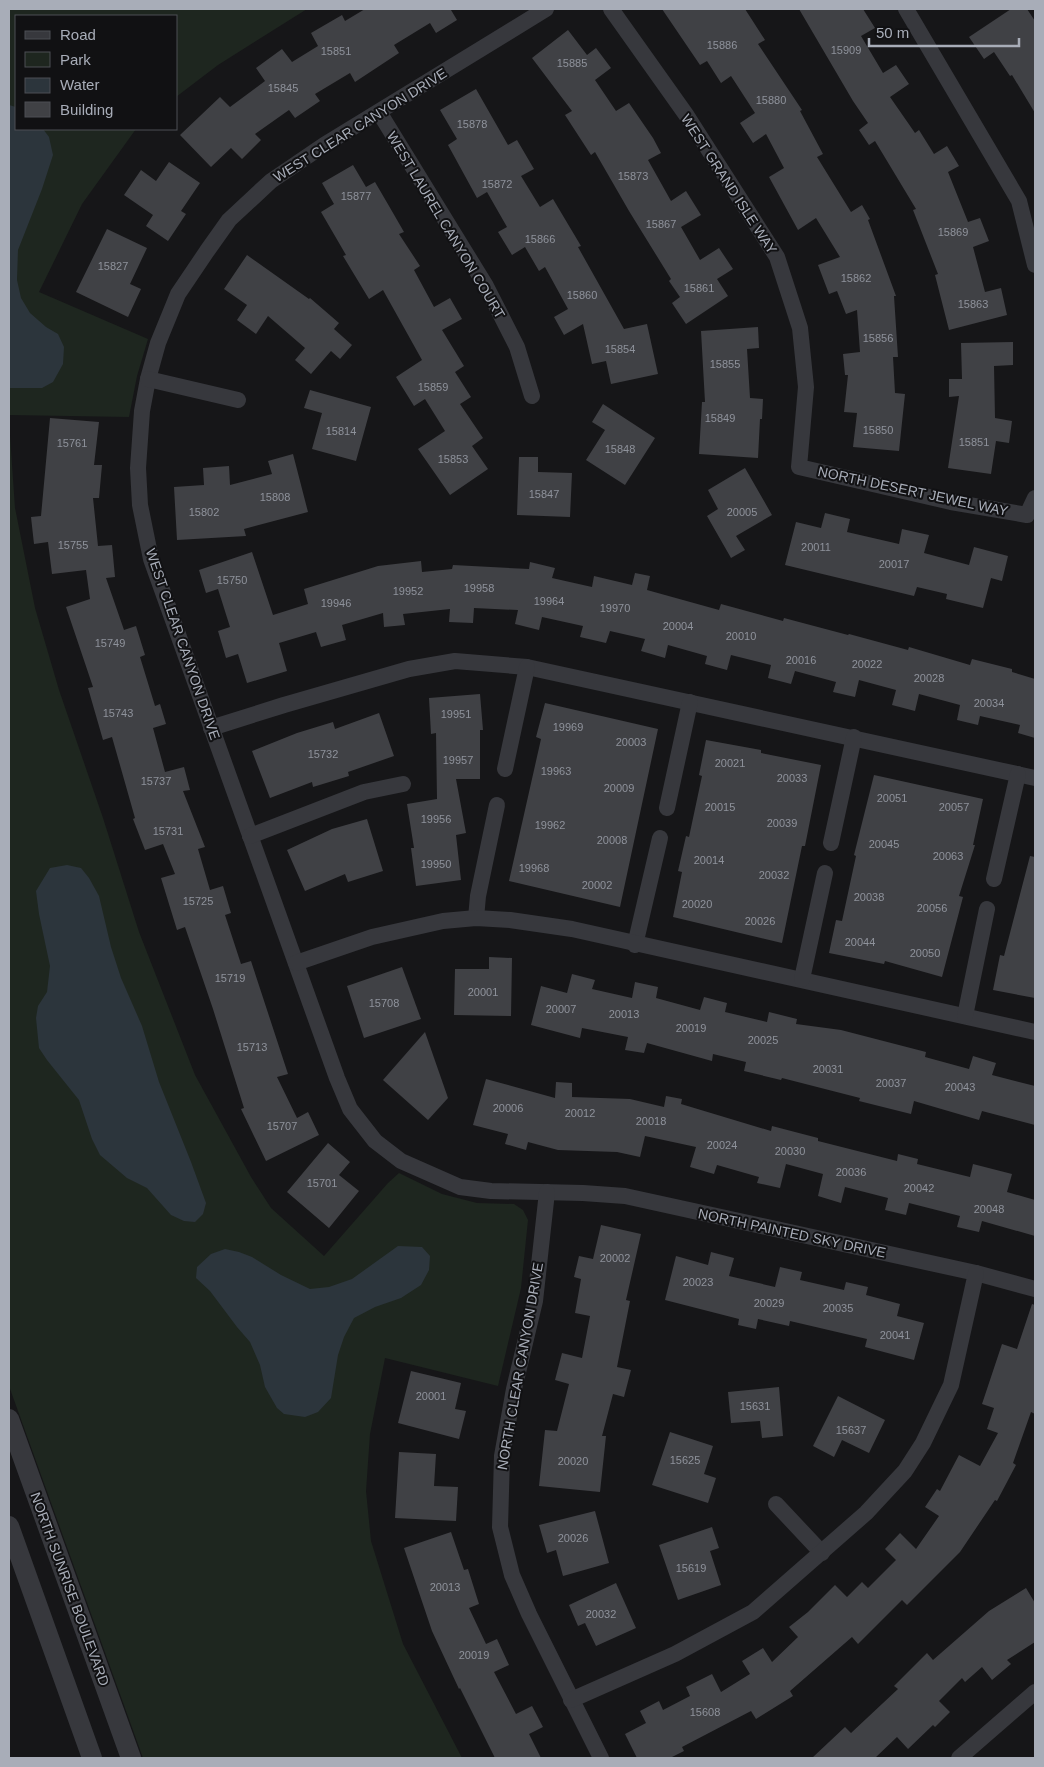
<svg xmlns="http://www.w3.org/2000/svg" width="1044" height="1767" font-family="Helvetica,sans-serif">
<style>
.green{fill:#1e261f}
.water{fill:#2c353c}
.building{fill:#404145}
.lines{fill:none;stroke-linecap:round;stroke-linejoin:round}
.minor{stroke:#37383d;stroke-width:16}
.tertiary{stroke:#37383d;stroke-width:20}
.labels{text-anchor:middle;dominant-baseline:central;stroke-width:4;stroke-linejoin:round;paint-order:stroke}
.number-label{font-size:11px;fill:#8e929b}
.street-label{font-size:14px;fill:#a8adb8;stroke:#111113}
</style>
<rect width="100%" height="100%" fill="#161618"/>
<!-- green -->
<g class="green">
<polygon points="9,9 307,9 218,65 176,97 176,16 16,16 16,129 136,129 82,204 39,292 148,339 137,376 129,417 9,415"/>
<polygon points="9,421 15,508 35,608 59,690 103,818 139,932 195,1075 251,1177 271,1208 324,1256 388,1183 399,1173 442,1194 477,1203 514,1204 523,1210 528,1220 521,1288 498,1386 385,1358 370,1434 366,1491 371,1541 403,1644 462,1758 143,1758 9,1386"/>
</g>
<!-- water -->
<g class="water">
<polygon points="9,105 16,107 16,129 43,129 49,137 53,155 42,189 18,250 17,280 21,298 30,313 46,327 58,334 64,347 63,364 53,382 42,388 9,388"/>
<polygon points="67,865 81,868 89,878 99,896 111,947 121,978 142,1026 159,1082 191,1162 206,1203 203,1214 195,1222 184,1221 171,1215 147,1188 127,1178 100,1155 92,1139 79,1100 47,1060 39,1048 36,1018 38,1006 47,992 50,966 39,914 36,891 50,868"/>
<polygon points="398,1246 422,1247 430,1256 429,1270 421,1285 401,1298 375,1307 354,1318 344,1337 338,1355 331,1398 318,1412 305,1417 284,1414 277,1408 265,1387 260,1365 250,1342 237,1327 210,1291 196,1278 197,1267 211,1254 225,1249 239,1252 252,1257 281,1275 310,1289 329,1287 352,1279"/>
</g>
<!-- building -->
<g class="building">
<polygon points="365,9 454,9 451,10 457,20 436,33 430,23 394,45 399,53 355,82 350,73 315,94 320,101 295,118 289,110 255,134 261,140 242,159 231,148 211,167 180,135 220,97 230,107 265,81 256,68 282,49 292,62 318,46 311,33 342,15 345,21"/>
<polygon points="662,9 745,9 765,40 758,44 802,110 800,111 823,154 817,157 851,212 862,205 870,219 868,220 896,296 894,296 898,357 893,357 895,393 905,394 899,451 853,447 857,413 844,412 848,375 845,375 843,354 860,352 857,310 846,314 837,291 829,294 818,265 840,257 816,218 798,230 769,177 784,168 766,134 753,143 740,123 755,113 731,76 721,83 707,61 700,65"/>
<polygon points="799,9 863,9 875,28 861,36 883,73 896,65 909,84 890,97 915,133 919,130 934,154 947,146 959,166 948,172 968,222 980,218 989,241 973,247 985,292 1001,288 1007,315 949,330 935,275 938,274 913,210 916,209 875,141 869,145 859,130 868,123 853,101"/>
<polygon points="1011,9 1027,9 1035,21 1035,113 1012,75 1010,76 994,52 984,59 969,37"/>
<polygon points="568,30 587,55 596,48 611,68 595,80 616,111 629,103 653,138 661,153 648,160 671,201 686,191 701,215 681,227 700,260 719,248 733,269 717,279 728,296 686,324 672,303 680,297 669,281 671,279 629,211 595,152 591,155 565,115 572,111 532,58"/>
<polygon points="476,89 508,145 517,140 534,169 521,176 540,207 553,199 581,246 578,247 624,329 647,324 658,374 611,384 606,361 592,364 583,324 564,335 554,317 568,309 545,267 539,271 525,247 512,255 498,232 507,227 487,192 477,198 448,145 457,139 440,110"/>
<polygon points="169,162 200,183 181,211 186,214 168,241 146,226 153,215 124,195 141,170 156,181"/>
<polygon points="353,165 366,187 375,182 389,206 404,232 399,234 420,266 414,270 434,307 450,298 462,319 442,330 464,366 455,372 471,397 460,404 483,438 472,446 488,469 450,495 418,449 445,431 425,399 414,406 396,377 422,360 383,290 369,299 343,256 346,255 321,212 334,204 322,183"/>
<polygon points="107,229 147,248 130,284 141,289 128,317 76,292"/>
<polygon points="247,255 309,299 310,298 339,323 334,329 352,345 340,359 331,351 311,374 295,360 305,348 268,316 256,334 237,320 247,305 224,289"/>
<polygon points="758,327 759,348 747,349 750,398 763,399 762,419 760,419 758,458 699,454 702,402 705,402 701,331"/>
<polygon points="1013,342 1013,365 994,366 995,418 1012,421 1009,443 996,441 991,474 948,468 959,396 949,397 949,379 962,379 961,343"/>
<polygon points="310,390 371,407 356,461 312,449 322,413 304,408"/>
<polygon points="603,404 655,438 625,485 586,460 605,430 592,422"/>
<polygon points="50,418 99,422 94,465 102,465 99,498 93,498 98,546 112,545 115,577 106,578 124,630 136,626 145,655 140,657 155,706 160,704 166,724 153,728 165,772 184,767 190,790 183,791 205,847 198,849 210,890 223,886 231,913 225,915 241,964 251,961 288,1074 277,1077 297,1118 308,1112 319,1135 266,1161 241,1109 244,1108 213,1009 185,927 177,930 161,878 175,874 163,844 145,850 133,819 135,818 112,737 103,740 88,688 93,687 66,607 90,599 86,570 52,574 48,542 34,544 31,517 41,516"/>
<polygon points="293,454 308,512 244,529 246,536 177,540 174,487 204,485 203,468 229,466 230,485 272,474 268,461"/>
<polygon points="519,457 538,457 538,472 572,473 570,517 517,515"/>
<polygon points="745,468 772,515 736,536 745,550 731,558 707,516 718,509 708,490"/>
<polygon points="825,513 850,519 847,532 899,544 902,529 929,535 924,553 969,565 974,547 1008,556 1002,581 991,578 983,608 946,599 947,594 917,587 914,596 785,565 796,522 821,528"/>
<polygon points="252,552 273,615 308,604 304,589 378,566 421,561 422,572 452,569 453,565 529,569 530,562 555,568 552,578 592,587 594,576 632,585 635,573 650,576 647,590 719,610 721,604 783,621 784,618 848,635 849,634 908,650 909,647 970,665 972,659 1012,669 1012,672 1035,679 1035,738 1018,733 1020,725 980,716 978,725 957,720 960,705 919,694 915,711 892,705 896,690 859,680 855,697 833,692 836,682 795,671 791,684 768,678 771,665 731,655 727,670 705,664 707,656 668,645 665,658 641,651 645,639 610,631 606,643 580,637 583,626 542,617 539,630 515,624 518,610 474,608 473,623 449,622 450,609 403,614 405,625 384,627 383,613 342,625 346,640 321,647 316,632 279,643 287,671 247,683 238,654 226,658 218,631 230,627 218,589 206,593 199,570"/>
<polygon points="480,694 483,730 480,730 480,779 456,779 466,833 456,835 461,880 416,886 411,848 414,848 407,804 437,799 436,733 431,734 429,698"/>
<polygon points="545,703 658,729 620,907 509,881 541,739 536,737"/>
<polygon points="379,713 394,756 348,772 349,776 313,787 312,782 270,798 252,751 297,733 333,722 335,729"/>
<polygon points="706,740 761,750 761,753 821,765 805,846 802,846 782,943 673,917 682,872 678,871 686,836 689,837 702,776 699,775"/>
<polygon points="874,775 983,799 973,845 975,845 959,896 963,897 942,977 885,961 884,964 829,953 836,920 842,921 856,856 854,855"/>
<polygon points="367,819 383,871 348,882 345,874 305,891 287,850 332,829"/>
<polygon points="1030,856 1035,857 1035,998 993,990 1000,955 1004,956"/>
<polygon points="489,957 512,958 511,1016 454,1015 455,969 489,969"/>
<polygon points="402,967 421,1019 364,1038 347,986"/>
<polygon points="572,974 595,980 592,989 632,998 635,982 658,987 656,998 700,1010 704,997 727,1003 725,1012 767,1022 769,1012 797,1019 796,1024 841,1030 926,1052 925,1057 969,1069 973,1056 996,1063 992,1075 1035,1086 1035,1125 982,1111 979,1120 914,1101 911,1114 859,1101 860,1098 782,1078 781,1080 744,1071 746,1062 713,1054 712,1061 647,1043 644,1053 625,1050 628,1037 582,1028 580,1038 531,1025 541,986 567,993"/>
<polygon points="425,1032 448,1098 428,1120 383,1080"/>
<polygon points="486,1079 555,1098 556,1082 572,1083 572,1097 630,1099 664,1107 666,1096 682,1099 681,1104 771,1131 772,1126 818,1138 818,1141 897,1161 898,1154 918,1159 917,1164 970,1177 973,1164 1012,1174 1007,1192 1035,1200 1035,1236 982,1221 979,1232 957,1227 960,1216 909,1203 906,1215 885,1210 888,1198 845,1187 841,1203 818,1196 823,1174 786,1164 780,1188 757,1183 759,1177 717,1165 714,1174 690,1167 696,1147 645,1136 640,1157 617,1152 558,1150 528,1142 526,1150 505,1144 508,1134 473,1125"/>
<polygon points="328,1143 350,1162 339,1175 359,1191 329,1228 287,1192"/>
<polygon points="601,1225 641,1234 626,1300 630,1301 617,1367 631,1370 624,1397 613,1394 602,1436 606,1436 600,1492 539,1486 545,1430 557,1431 569,1384 555,1380 562,1353 582,1358 590,1316 575,1313 581,1279 574,1277 579,1256 593,1259"/>
<polygon points="711,1252 734,1258 729,1276 775,1287 780,1267 802,1272 800,1280 844,1290 846,1282 868,1287 866,1295 900,1304 897,1316 924,1323 914,1360 865,1347 867,1339 790,1321 789,1326 758,1319 756,1329 738,1325 739,1319 665,1300 676,1256 708,1265"/>
<polygon points="1032,1304 1035,1305 1035,1414 1031,1412 1013,1463 1016,1465 997,1501 995,1500 960,1552 907,1605 902,1600 858,1644 852,1637 790,1691 793,1696 756,1719 751,1711 682,1747 684,1751 670,1758 637,1758 625,1734 646,1723 640,1711 659,1701 663,1710 690,1696 686,1687 712,1674 721,1692 750,1674 742,1661 763,1648 772,1662 798,1637 789,1627 808,1612 835,1585 847,1597 862,1582 868,1588 896,1560 885,1549 900,1533 916,1549 939,1516 925,1507 937,1489 940,1491 959,1455 980,1466 998,1433 987,1429 994,1408 982,1404 1002,1344 1017,1349"/>
<polygon points="411,1371 461,1383 455,1409 466,1411 459,1439 398,1423"/>
<polygon points="779,1387 783,1436 762,1438 760,1421 731,1423 728,1392"/>
<polygon points="838,1396 885,1420 869,1453 842,1440 834,1457 813,1446"/>
<polygon points="670,1432 713,1446 704,1474 716,1478 708,1503 652,1485"/>
<polygon points="399,1452 436,1454 434,1486 458,1487 456,1521 395,1518"/>
<polygon points="595,1511 609,1563 563,1576 556,1550 547,1553 539,1525"/>
<polygon points="712,1527 719,1548 710,1551 721,1585 678,1600 659,1545"/>
<polygon points="451,1532 464,1570 468,1569 479,1604 469,1608 486,1644 497,1639 509,1665 494,1672 516,1714 532,1706 543,1727 529,1734 541,1758 495,1758 460,1688 459,1689 432,1631 404,1548"/>
<polygon points="616,1583 636,1628 596,1646 585,1623 578,1626 569,1605"/>
<polygon points="1026,1588 1035,1603 1035,1642 1007,1660 1011,1664 992,1680 982,1667 965,1682 962,1678 939,1701 950,1712 935,1727 933,1725 908,1749 897,1737 875,1758 812,1758 845,1727 851,1733 898,1689 894,1686 927,1653 933,1660 989,1611"/>
</g>
<g class="lines">
<!-- minor -->
<g class="minor">
<polyline points="546,9 324,145 271,181 229,220 207,251 178,294 158,343 148,379 142,411 138,468 140,505 151,559 337,1078 350,1109 375,1141 401,1161 460,1187 491,1191 583,1193 625,1196 976,1273 1035,1289"/>
<polyline points="611,9 687,116 777,257 800,328 806,387 799,467 951,502 1027,515 1035,498"/>
<polyline points="906,9 1019,201 1035,265"/>
<polyline points="379,112 486,286 517,347 532,396"/>
<polyline points="148,379 238,400"/>
<polyline points="211,728 284,705 409,669 455,661 527,667 1035,778"/>
<polyline points="505,769 527,667"/>
<polyline points="667,808 690,702"/>
<polyline points="250,836 364,792 403,784"/>
<polyline points="831,843 854,737"/>
<polyline points="994,879 1018,774"/>
<polyline points="476,918 478,896 497,805"/>
<polyline points="635,945 660,838"/>
<polyline points="296,963 372,937 443,921 476,918 510,920 572,929 1035,1032"/>
<polyline points="802,979 825,873"/>
<polyline points="965,1016 987,909"/>
<polyline points="547,1192 535,1301 514,1389 502,1456 500,1527 512,1575 529,1614 601,1758"/>
<polyline points="776,1504 822,1553"/>
<polyline points="571,1700 675,1654 753,1612 866,1513 905,1471 923,1443 951,1385 976,1273"/>
<polyline points="959,1758 1035,1692"/>
</g>
<!-- tertiary -->
<g class="tertiary">
<polyline points="9,1419 131,1758"/>
<polyline points="9,1526 92,1758"/>
</g>
</g>
<g class="labels">
<!-- number labels -->
<g class="number-label">
<text x="722" y="45">15886</text>
<text x="846" y="50">15909</text>
<text x="336" y="51">15851</text>
<text x="572" y="63">15885</text>
<text x="283" y="88">15845</text>
<text x="771" y="100">15880</text>
<text x="472" y="124">15878</text>
<text x="633" y="176">15873</text>
<text x="497" y="184">15872</text>
<text x="356" y="196">15877</text>
<text x="661" y="224">15867</text>
<text x="953" y="232">15869</text>
<text x="540" y="239">15866</text>
<text x="113" y="266">15827</text>
<text x="856" y="278">15862</text>
<text x="699" y="288">15861</text>
<text x="582" y="295">15860</text>
<text x="973" y="304">15863</text>
<text x="878" y="338">15856</text>
<text x="620" y="349">15854</text>
<text x="725" y="364">15855</text>
<text x="433" y="387">15859</text>
<text x="720" y="418">15849</text>
<text x="878" y="430">15850</text>
<text x="341" y="431">15814</text>
<text x="974" y="442">15851</text>
<text x="72" y="443">15761</text>
<text x="620" y="449">15848</text>
<text x="453" y="459">15853</text>
<text x="544" y="494">15847</text>
<text x="275" y="497">15808</text>
<text x="204" y="512">15802</text>
<text x="742" y="512">20005</text>
<text x="73" y="545">15755</text>
<text x="816" y="547">20011</text>
<text x="894" y="564">20017</text>
<text x="232" y="580">15750</text>
<text x="479" y="588">19958</text>
<text x="408" y="591">19952</text>
<text x="549" y="601">19964</text>
<text x="336" y="603">19946</text>
<text x="615" y="608">19970</text>
<text x="678" y="626">20004</text>
<text x="741" y="636">20010</text>
<text x="110" y="643">15749</text>
<text x="801" y="660">20016</text>
<text x="867" y="664">20022</text>
<text x="929" y="678">20028</text>
<text x="989" y="703">20034</text>
<text x="118" y="713">15743</text>
<text x="456" y="714">19951</text>
<text x="568" y="727">19969</text>
<text x="631" y="742">20003</text>
<text x="323" y="754">15732</text>
<text x="458" y="760">19957</text>
<text x="730" y="763">20021</text>
<text x="556" y="771">19963</text>
<text x="792" y="778">20033</text>
<text x="156" y="781">15737</text>
<text x="619" y="788">20009</text>
<text x="892" y="798">20051</text>
<text x="720" y="807">20015</text>
<text x="954" y="807">20057</text>
<text x="436" y="819">19956</text>
<text x="782" y="823">20039</text>
<text x="550" y="825">19962</text>
<text x="168" y="831">15731</text>
<text x="612" y="840">20008</text>
<text x="884" y="844">20045</text>
<text x="948" y="856">20063</text>
<text x="709" y="860">20014</text>
<text x="436" y="864">19950</text>
<text x="534" y="868">19968</text>
<text x="774" y="875">20032</text>
<text x="597" y="885">20002</text>
<text x="869" y="897">20038</text>
<text x="198" y="901">15725</text>
<text x="697" y="904">20020</text>
<text x="932" y="908">20056</text>
<text x="760" y="921">20026</text>
<text x="860" y="942">20044</text>
<text x="925" y="953">20050</text>
<text x="230" y="978">15719</text>
<text x="483" y="992">20001</text>
<text x="384" y="1003">15708</text>
<text x="561" y="1009">20007</text>
<text x="624" y="1014">20013</text>
<text x="691" y="1028">20019</text>
<text x="763" y="1040">20025</text>
<text x="252" y="1047">15713</text>
<text x="828" y="1069">20031</text>
<text x="891" y="1083">20037</text>
<text x="960" y="1087">20043</text>
<text x="508" y="1108">20006</text>
<text x="580" y="1113">20012</text>
<text x="651" y="1121">20018</text>
<text x="282" y="1126">15707</text>
<text x="722" y="1145">20024</text>
<text x="790" y="1151">20030</text>
<text x="851" y="1172">20036</text>
<text x="322" y="1183">15701</text>
<text x="919" y="1188">20042</text>
<text x="989" y="1209">20048</text>
<text x="615" y="1258">20002</text>
<text x="698" y="1282">20023</text>
<text x="769" y="1303">20029</text>
<text x="838" y="1308">20035</text>
<text x="895" y="1335">20041</text>
<text x="431" y="1396">20001</text>
<text x="755" y="1406">15631</text>
<text x="851" y="1430">15637</text>
<text x="685" y="1460">15625</text>
<text x="573" y="1461">20020</text>
<text x="573" y="1538">20026</text>
<text x="691" y="1568">15619</text>
<text x="445" y="1587">20013</text>
<text x="601" y="1614">20032</text>
<text x="474" y="1655">20019</text>
<text x="705" y="1712">15608</text>
</g>
<!-- street labels -->
<g class="street-label">
<text transform="translate(360 125) rotate(-32)">WEST CLEAR CANYON DRIVE</text>
<text transform="translate(729 184) rotate(57)">WEST GRAND ISLE WAY</text>
<text transform="translate(446 225) rotate(59)">WEST LAUREL CANYON COURT</text>
<text transform="translate(913 491) rotate(12)">NORTH DESERT JEWEL WAY</text>
<text transform="translate(183 644) rotate(71)">WEST CLEAR CANYON DRIVE</text>
<text transform="translate(792 1233) rotate(12)">NORTH PAINTED SKY DRIVE</text>
<text transform="translate(520 1366) rotate(-80)">NORTH CLEAR CANYON DRIVE</text>
<text transform="translate(70 1589) rotate(70)">NORTH SUNRISE BOULEVARD</text>
</g>
</g>
<!-- border -->
<rect width="1044" height="1767" fill="none" stroke="#a8adb8" stroke-width="20"/>
<!-- legend -->
<rect x="15" y="15" width="162" height="115" fill="#111113" stroke="#4d4f55"/>
<rect x="25" y="31" width="25" height="8" fill="#37383d" stroke="#4d4f55"/>
<text x="60" y="40" font-size="15" fill="#a8adb8">Road</text>
<rect x="25" y="52" width="25" height="15" fill="#1e261f" stroke="#4d4f55"/>
<text x="60" y="65" font-size="15" fill="#a8adb8">Park</text>
<rect x="25" y="78" width="25" height="15" fill="#2c353c" stroke="#4d4f55"/>
<text x="60" y="90" font-size="15" fill="#a8adb8">Water</text>
<rect x="25" y="102" width="25" height="15" fill="#404145" stroke="#4d4f55"/>
<text x="60" y="115" font-size="15" fill="#a8adb8">Building</text>
<!-- scale -->
<path d="M869 38v8h150v-8" fill="none" stroke="#a8adb8" stroke-width="2.5"/>
<text x="876" y="38" font-size="15" fill="#a8adb8" stroke="#111113" stroke-width="4" paint-order="stroke">50 m</text>
</svg>
